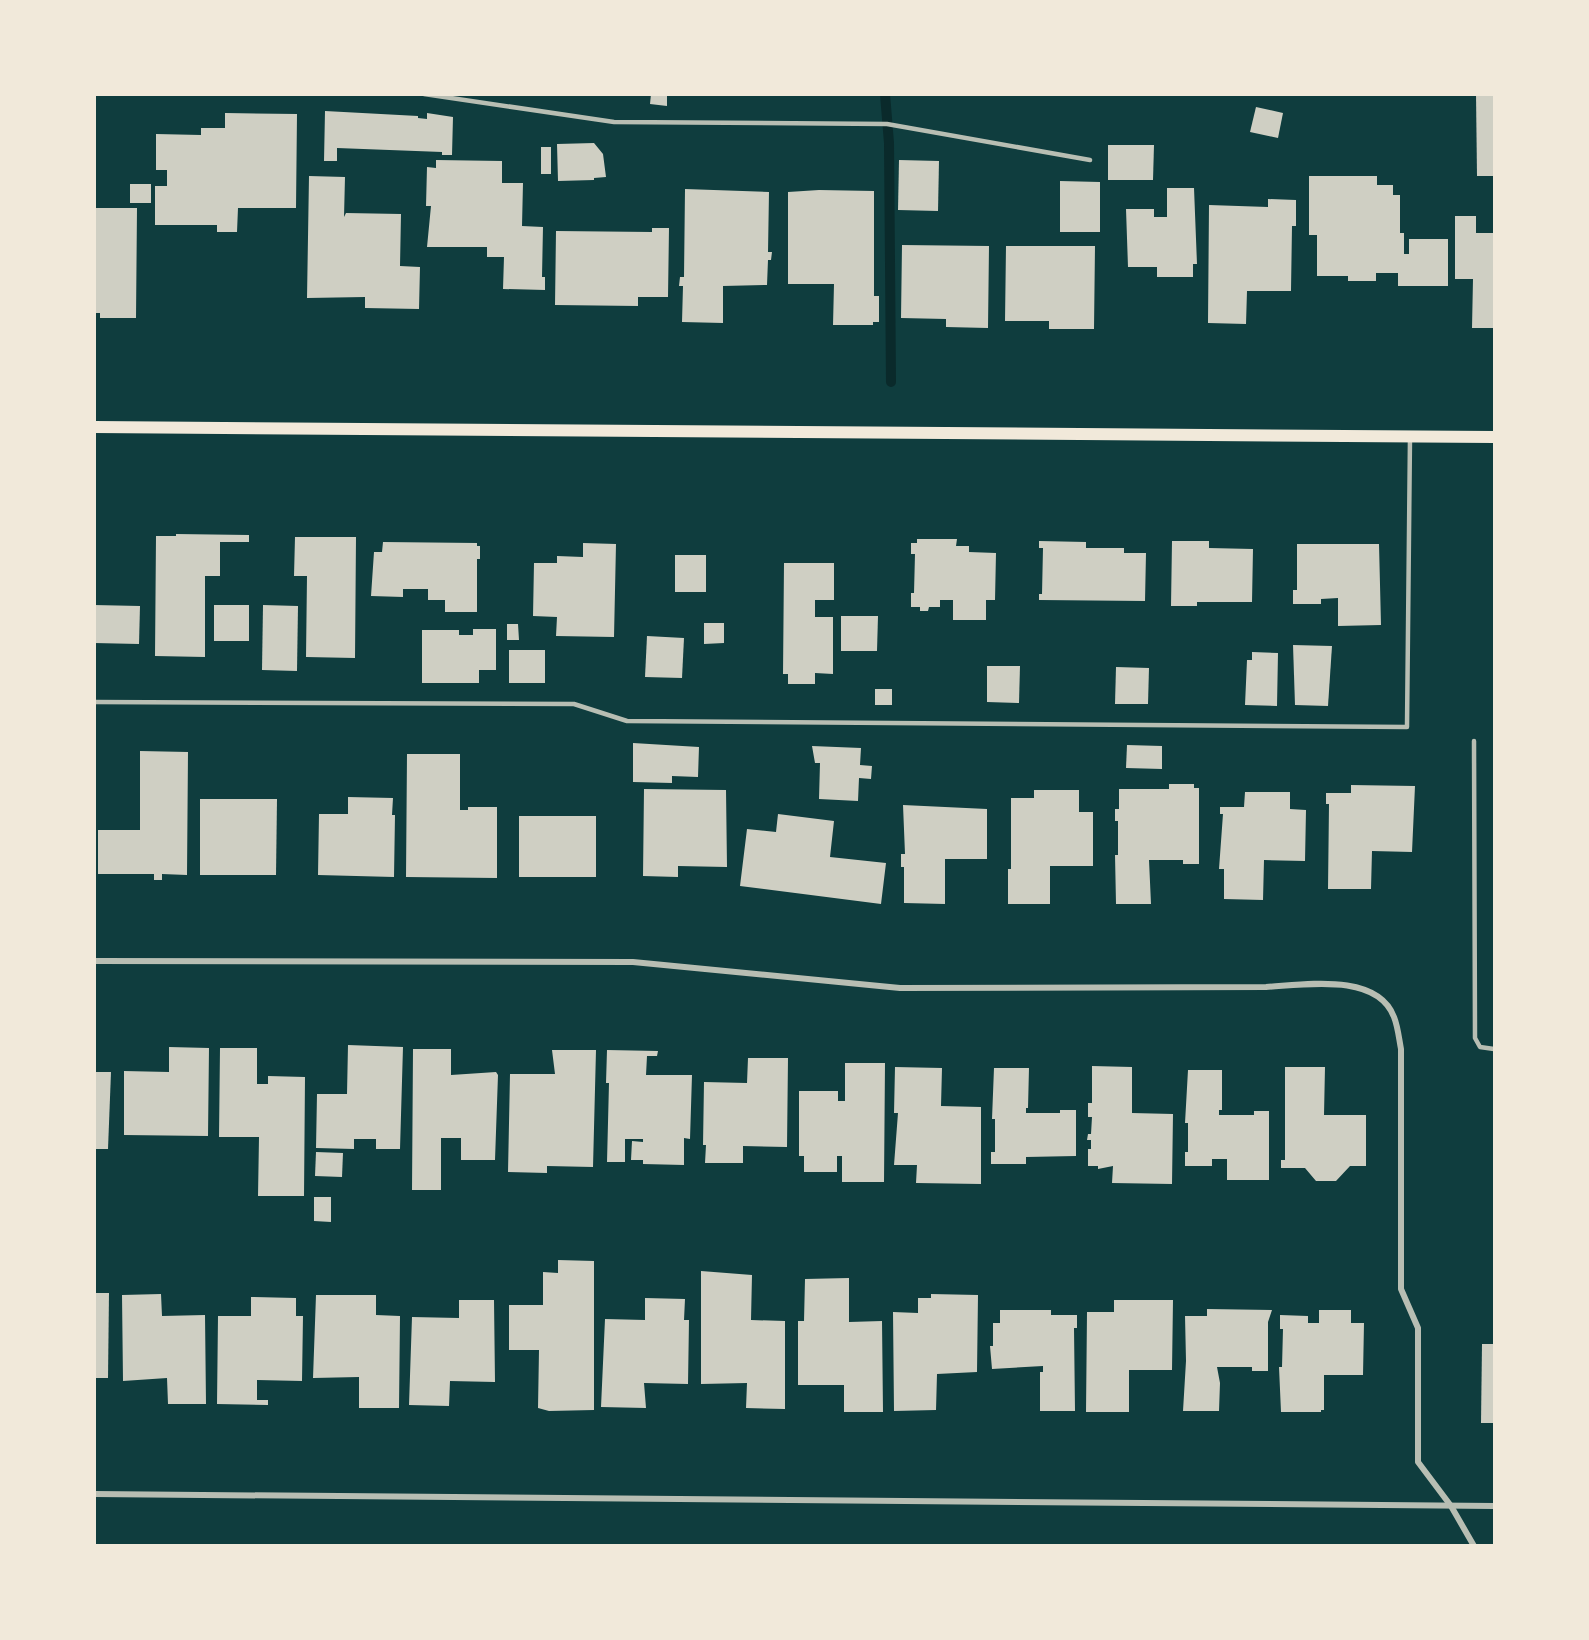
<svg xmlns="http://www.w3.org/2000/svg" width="1589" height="1640" font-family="'Nunito Sans',sans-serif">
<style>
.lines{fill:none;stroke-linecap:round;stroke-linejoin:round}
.stream{stroke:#0a2a2b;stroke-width:10}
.building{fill:#cfcfc3}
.service{stroke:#b8beb3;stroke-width:4.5}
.minor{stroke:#b8beb3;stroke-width:6}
.secondary{stroke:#f1e9da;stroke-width:12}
</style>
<rect width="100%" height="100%" fill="#0f3d3e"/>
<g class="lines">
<!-- stream -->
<polyline class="stream" points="885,94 889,143 891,382"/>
</g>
<!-- building -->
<g class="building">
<polygon points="651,94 667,94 667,106 650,104"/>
<polygon points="1476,94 1494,94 1494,176 1477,176"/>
<polygon points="1256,107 1283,113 1278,138 1250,132"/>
<polygon points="325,111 418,116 418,118 427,119 427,113 453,117 452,155 442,155 442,152 337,148 337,161 324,161"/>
<polygon points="225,113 297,114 296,208 238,208 237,232 217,232 217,225 155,225 155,186 167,186 167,170 156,170 156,134 201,135 201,128 225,128"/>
<polygon points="594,143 603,154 606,177 594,178 594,180 558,181 557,144"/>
<polygon points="1108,145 1154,145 1153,180 1108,180"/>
<rect x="541" y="147" width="10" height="27"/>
<polygon points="436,160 502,161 502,183 523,183 522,226 543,227 542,277 545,277 545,290 503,289 504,257 487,257 487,247 427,247 431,206 426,206 427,167 436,168"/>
<polygon points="899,160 939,161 938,211 898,210"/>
<polygon points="309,176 345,177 344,217 346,213 401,214 400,266 420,267 419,309 365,308 365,297 307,298"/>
<polygon points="1309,176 1377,176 1377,185 1393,185 1393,195 1400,195 1400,233 1404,233 1404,254 1409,254 1409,239 1448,239 1448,286 1398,286 1398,273 1376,273 1376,281 1348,281 1348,276 1317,276 1317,235 1309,235"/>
<polygon points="1060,181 1100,182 1100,232 1060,232"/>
<rect x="130" y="184" width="21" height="19"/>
<polygon points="1167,188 1194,188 1197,264 1193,264 1193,277 1157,277 1157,267 1128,267 1126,209 1154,209 1154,217 1167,217"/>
<polygon points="685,189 769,192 768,252 772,252 771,260 768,260 767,285 723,286 723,323 682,322 683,286 679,286 680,277 684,277"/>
<polygon points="819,190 874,191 874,296 879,296 879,322 873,322 873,325 833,325 834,284 788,284 788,192"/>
<polygon points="1268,199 1296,200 1296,226 1292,226 1291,291 1247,291 1246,324 1208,323 1209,205 1268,207"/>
<polygon points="94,208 137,208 136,318 100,318 100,313 94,313"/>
<polygon points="1455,216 1476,216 1476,233 1494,233 1494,328 1472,328 1473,279 1455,279"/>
<polygon points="652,228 669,228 668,297 638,297 638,306 555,305 556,231 652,232"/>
<polygon points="902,245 989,246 988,328 946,327 946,319 901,318"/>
<polygon points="1006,246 1095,246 1094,329 1049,329 1049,321 1005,321"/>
<polygon points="176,534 249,535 249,542 220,542 220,576 205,576 205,657 155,656 156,536 176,536"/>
<polygon points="295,537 356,537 355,658 306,657 307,576 294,576"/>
<polygon points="917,539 957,539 956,546 969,546 969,552 996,553 995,600 986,600 986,620 953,620 953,600 940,600 940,607 929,607 928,611 920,611 920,607 911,607 911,593 914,593 915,554 911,554 911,543 917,543"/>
<polygon points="1039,541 1086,542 1086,548 1124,548 1124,553 1146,553 1145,601 1039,600 1039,594 1042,594 1043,548 1039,548"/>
<polygon points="1172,541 1209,541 1209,548 1253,549 1252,602 1197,602 1197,606 1171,606"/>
<polygon points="383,542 477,543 477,546 480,546 480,559 477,559 477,612 445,612 445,600 428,600 428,589 403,589 403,597 371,596 374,552 382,552"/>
<polygon points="583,543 616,544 614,637 556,636 557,617 533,616 534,563 557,563 557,556 583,557"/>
<polygon points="1297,544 1379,544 1381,625 1338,626 1338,598 1321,599 1321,604 1293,604 1293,590 1297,590"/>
<rect x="675" y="555" width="31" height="37"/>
<polygon points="784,563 834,563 834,600 815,600 815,617 833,617 833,674 815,673 815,684 788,684 788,674 783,674"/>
<polygon points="94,605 140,606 139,644 94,643"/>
<rect x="214" y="605" width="35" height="36"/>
<polygon points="263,605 298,606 297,671 262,670"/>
<polygon points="841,616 878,616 877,651 841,651"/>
<polygon points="704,623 724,623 724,643 704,644"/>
<polygon points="507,624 518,624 519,640 507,640"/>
<polygon points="473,629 496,629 496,670 479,670 479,683 422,683 422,630 459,630 459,635 473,635"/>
<polygon points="647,636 684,638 682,678 645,677"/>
<polygon points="1293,645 1332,646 1328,706 1295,705"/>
<rect x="509" y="650" width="36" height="33"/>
<polygon points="1252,652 1278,653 1277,706 1245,705 1247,660 1252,660"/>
<polygon points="987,666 1020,666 1019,703 987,702"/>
<polygon points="1116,667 1149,668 1148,704 1115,704"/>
<rect x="875" y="689" width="17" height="16"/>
<polygon points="633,743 699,747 698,777 672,776 672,783 633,782"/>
<polygon points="1127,745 1162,746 1162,769 1126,768"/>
<polygon points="812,746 861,748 860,765 872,766 871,779 859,778 858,801 819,799 820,763 815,763"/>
<polygon points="140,751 188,752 187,875 162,874 162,880 154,880 154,874 98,874 98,830 140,830"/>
<polygon points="407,754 460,754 460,810 468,810 468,807 497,807 497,878 406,877"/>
<polygon points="1169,784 1194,784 1194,788 1199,788 1199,864 1183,864 1183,860 1149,860 1151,904 1116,904 1115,855 1118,855 1118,821 1115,821 1115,809 1119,809 1119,789 1169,789"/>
<polygon points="1351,785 1415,786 1412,852 1372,851 1371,889 1328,889 1329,804 1326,804 1326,793 1351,793"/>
<polygon points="644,789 726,790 727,867 678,866 678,877 643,876"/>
<polygon points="1034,790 1079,790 1079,812 1093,812 1093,866 1050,866 1050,904 1008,904 1008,869 1011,869 1011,798 1034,798"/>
<polygon points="1245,792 1290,792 1290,809 1306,810 1305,861 1264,860 1263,900 1224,899 1224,869 1219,869 1223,814 1220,814 1220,807 1244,807"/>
<polygon points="348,797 393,798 392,815 395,815 394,877 318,875 319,814 348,814"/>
<polygon points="200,799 277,799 276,875 200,875"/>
<polygon points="903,805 987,809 987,859 945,859 945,904 904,903 904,867 901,867 901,854 905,854"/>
<polygon points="778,814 834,821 830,857 886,863 881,904 740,886 747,829 776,832"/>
<rect x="519" y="816" width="77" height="61"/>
<polygon points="348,1045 403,1047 400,1149 376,1149 376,1139 354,1139 354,1149 316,1148 317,1094 347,1094"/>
<polygon points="169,1047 209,1048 208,1136 124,1135 124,1071 169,1072"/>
<polygon points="220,1048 257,1048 257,1084 268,1084 268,1076 305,1077 304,1196 258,1196 259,1137 219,1137"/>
<polygon points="413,1049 451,1049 451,1075 496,1072 498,1075 495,1160 461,1160 461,1138 441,1138 441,1190 412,1190"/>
<polygon points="552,1050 596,1050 593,1167 547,1166 547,1173 508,1172 510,1074 555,1074"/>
<polygon points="607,1050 658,1051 657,1056 647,1056 646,1075 692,1075 690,1139 684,1138 684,1165 643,1164 643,1160 631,1160 632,1141 643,1142 643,1139 625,1139 625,1162 607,1162 609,1083 606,1083"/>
<polygon points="748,1058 788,1058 787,1147 743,1146 743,1163 705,1163 706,1145 703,1145 704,1082 747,1083"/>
<polygon points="845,1063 885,1063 884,1182 842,1182 842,1156 837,1156 837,1172 804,1172 804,1156 799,1156 799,1091 838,1091 838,1101 845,1101"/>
<polygon points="1092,1066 1132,1067 1132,1113 1173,1114 1172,1184 1112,1183 1113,1166 1098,1169 1098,1166 1088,1166 1088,1149 1091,1149 1091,1140 1087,1140 1088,1134 1091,1134 1092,1117 1088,1117 1088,1103 1092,1103"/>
<polygon points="895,1067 942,1068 941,1106 981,1107 981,1184 916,1183 917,1165 894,1165 898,1113 894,1113"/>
<polygon points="1285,1067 1325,1067 1324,1115 1366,1115 1366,1166 1350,1166 1336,1181 1316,1181 1305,1168 1281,1168 1281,1160 1285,1160"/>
<polygon points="994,1068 1029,1068 1028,1108 1026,1108 1026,1113 1060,1113 1060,1110 1076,1110 1076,1156 1026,1157 1026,1164 991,1164 991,1152 995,1152 995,1119 992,1119"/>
<polygon points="1188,1070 1222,1070 1222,1110 1219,1110 1219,1115 1254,1115 1254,1111 1269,1111 1269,1180 1227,1180 1227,1159 1212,1159 1212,1166 1185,1166 1185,1152 1188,1152 1188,1123 1185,1123"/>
<polygon points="94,1072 111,1072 108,1149 94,1149"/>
<polygon points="316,1152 343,1153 342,1177 315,1176"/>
<polygon points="314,1197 331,1197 331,1222 314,1221"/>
<polygon points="558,1260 594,1261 594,1410 549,1411 538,1408 539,1350 509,1350 509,1305 543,1305 543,1272 558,1273"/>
<polygon points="701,1271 752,1275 751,1320 785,1321 785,1409 746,1408 747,1383 701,1384"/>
<polygon points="849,1278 849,1322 882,1321 883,1412 844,1412 844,1385 798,1385 798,1321 804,1321 805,1279"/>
<polygon points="94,1293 109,1293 108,1378 94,1378"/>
<polygon points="161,1294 162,1316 205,1315 206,1404 168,1404 167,1378 123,1381 122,1295"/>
<polygon points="931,1294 978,1295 977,1372 937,1374 936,1410 894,1411 893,1312 918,1313 918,1298 931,1298"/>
<polygon points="316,1295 376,1295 376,1315 400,1316 399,1408 359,1408 359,1377 313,1378"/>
<polygon points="251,1297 296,1298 296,1316 303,1316 302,1381 257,1380 257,1400 268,1400 268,1405 217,1404 218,1316 251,1316"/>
<polygon points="645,1298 685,1299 684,1320 689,1320 688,1384 644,1383 646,1408 601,1407 605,1319 645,1320"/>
<polygon points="459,1300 494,1300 495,1382 450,1381 449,1406 409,1405 412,1317 459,1318"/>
<polygon points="1114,1300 1173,1300 1172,1370 1129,1370 1129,1412 1086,1412 1087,1312 1114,1312"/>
<polygon points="1207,1309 1272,1310 1268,1322 1268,1371 1252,1371 1252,1367 1217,1367 1220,1383 1219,1411 1183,1411 1186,1361 1185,1316 1207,1316"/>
<polygon points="1000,1310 1051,1310 1051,1315 1077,1315 1077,1328 1074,1328 1075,1411 1040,1411 1040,1372 1043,1372 1043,1366 992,1369 990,1346 993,1346 993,1323 1000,1323"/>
<polygon points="1319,1310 1351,1310 1351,1323 1364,1323 1363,1375 1324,1375 1324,1410 1321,1410 1321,1412 1281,1412 1279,1367 1282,1367 1283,1329 1280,1329 1280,1315 1308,1316 1308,1323 1319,1323"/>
<polygon points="1482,1344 1494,1344 1494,1423 1481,1423"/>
</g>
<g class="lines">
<!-- service -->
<g class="service">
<polyline points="424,94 614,122 887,124 1090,160"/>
<polyline points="94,702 574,704 627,721 1407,727 1410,437"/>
<polyline points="1474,741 1475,1038 1480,1047 1494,1049"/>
</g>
<!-- minor -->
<g class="minor">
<path d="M94,961L633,962L900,988L1266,987C1303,985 1377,972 1394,1017C1398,1027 1399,1039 1401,1049V1289L1418,1328V1462L1451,1506L1474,1546"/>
<polyline points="94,1494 1494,1506"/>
</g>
<!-- secondary -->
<polyline class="secondary" points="94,427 1494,437"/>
</g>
<!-- border -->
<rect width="1589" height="1640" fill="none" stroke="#f1e9da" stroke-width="192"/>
</svg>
